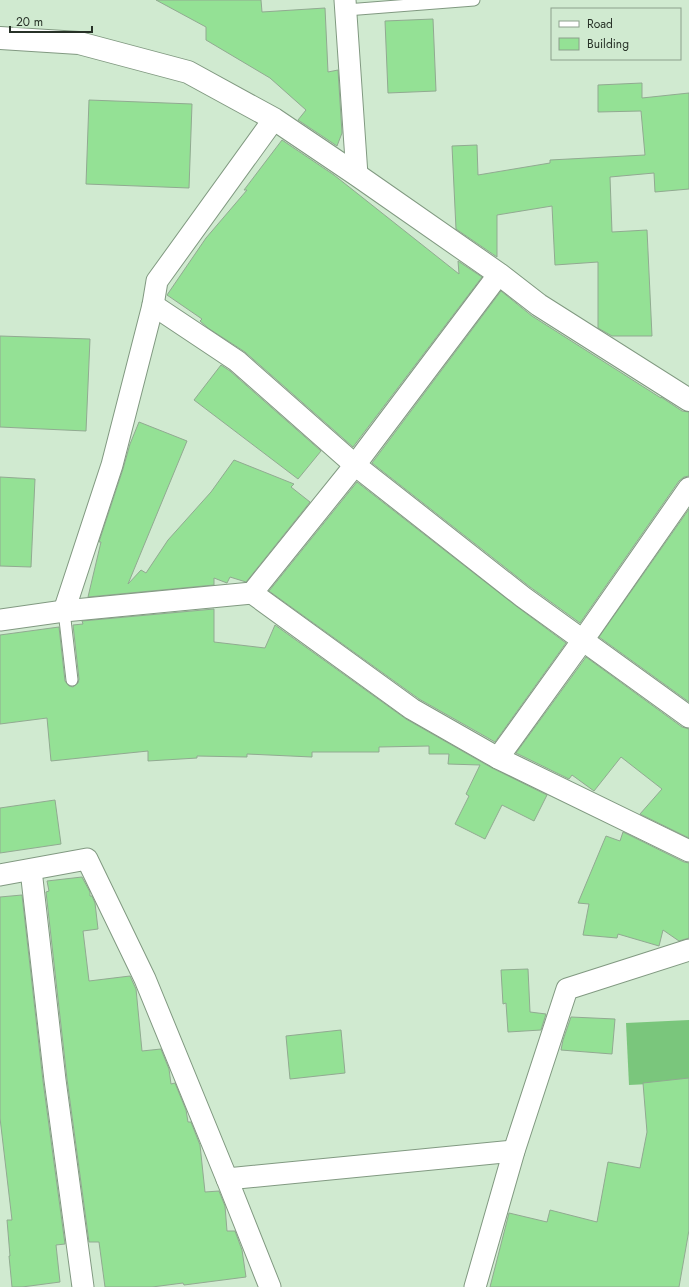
<svg xmlns="http://www.w3.org/2000/svg" width="689" height="1287" font-family="Jost,sans-serif">
<style>
.forest{fill:#7ac67c}
.building{fill:#94e195;stroke:#91aa91}
.lines{fill:none;stroke-linecap:round;stroke-linejoin:round}
.service-casing{stroke:#819981;stroke-width:13}
.minor-casing{stroke:#819981;stroke-width:23}
.tertiary-casing{stroke:#819981;stroke-width:24}
.service{stroke:#fff;stroke-width:11}
.minor{stroke:#fff;stroke-width:21}
.tertiary{stroke:#fff;stroke-width:22}
</style>
<rect width="100%" height="100%" fill="#d0ead0"/>
<!-- forest -->
<polygon class="forest" points="689,1020 689,1082 629,1085 626,1023"/>
<!-- building -->
<g class="building">
<polygon points="156,0 261,0 262,12 325,8 328,72 338,70 342,133 337,146 298,120 306,110 270,78 206,40 206,27"/>
<polygon points="433,19 436,91 388,93 385,21"/>
<polygon points="642,83 642,98 689,93 689,189 655,192 654,173 610,177 612,232 647,230 652,336 612,336 598,328 598,262 555,265 552,206 497,215 497,257 456,229 452,146 477,145 478,175 550,163 550,160 645,155 641,111 598,112 598,85"/>
<polygon points="89,100 192,104 189,188 86,184"/>
<polygon points="282,140 334,175 459,274 458,261 482,277 353,447 245,352 208,328 200,321 202,319 167,295 206,238 247,190 244,190"/>
<polygon points="501,291 532,316 661,398 661,397 682,411 689,412 689,476 684,477 679,481 580,623 530,587 372,463"/>
<polygon points="0,336 90,339 86,431 0,427"/>
<polygon points="221,365 230,371 321,451 298,479 194,400"/>
<polygon points="139,422 187,441 128,584 141,570 146,573 168,540 211,492 234,460 294,484 291,487 310,502 246,582 230,577 227,583 214,578 214,585 88,597 101,542 99,542 123,469 130,444"/>
<polygon points="0,477 35,479 31,567 0,566"/>
<polygon points="357,482 516,606 566,643 495,742 419,699 269,591"/>
<polygon points="689,509 689,702 599,637"/>
<polygon points="214,609 214,642 265,648 275,625 406,719 492,768 547,795 534,821 502,805 485,839 455,824 469,796 466,794 480,765 448,764 449,754 429,754 429,746 379,747 379,752 312,752 312,757 247,754 247,757 197,756 197,758 148,761 148,751 51,761 47,718 0,724 0,635 59,627 65,681 69,686 73,687 78,683 79,679 73,625 83,624 82,621"/>
<polygon points="586,657 682,727 689,729 689,838 640,814 662,789 621,757 594,791 572,775 569,779 516,753"/>
<polygon points="55,800 61,844 0,853 0,808"/>
<polygon points="623,832 684,862 689,863 689,938 679,941 663,930 659,946 618,934 617,938 583,935 589,904 578,903 606,836 620,841"/>
<polygon points="82,877 90,892 90,896 92,896 95,903 98,929 83,931 89,981 130,976 136,989 142,1051 161,1049 169,1069 171,1084 175,1083 186,1110 188,1122 191,1122 200,1145 205,1192 219,1191 225,1206 227,1231 235,1231 242,1250 246,1277 184,1285 183,1283 152,1287 105,1287 99,1242 89,1242 67,1079 46,892 49,891 47,881"/>
<polygon points="22,895 43,1081 65,1244 56,1245 60,1282 22,1287 12,1287 9,1256 10,1256 7,1220 12,1220 0,1118 0,897"/>
<polygon points="528,969 530,1012 546,1014 541,1030 508,1032 506,1003 503,1004 501,970"/>
<polygon points="571,1017 615,1019 612,1054 561,1050 563,1040"/>
<polygon points="341,1030 345,1073 290,1079 286,1036"/>
<polygon points="689,1078 689,1230 679,1287 490,1287 509,1213 547,1222 550,1210 597,1222 608,1162 640,1168 647,1132 643,1083"/>
</g>
<g class="lines">
<defs>
<g id="service">
<polyline points="346,10 474,0"/>
<polyline points="64,611 72,680"/>
</g>
<g id="minor">
<polyline points="345,0 357,175"/>
<polyline points="153,305 237,361 355,465 523,597 689,717"/>
<polyline points="252,593 412,709 498,758 689,851"/>
<polyline points="64,611 112,465 153,305 157,281 274,119"/>
<polyline points="0,620 64,611 252,593 355,465 499,274"/>
<polyline points="498,758 583,640 689,488"/>
<polyline points="31,870 55,1080 83,1287"/>
<polyline points="0,875 87,859 145,979 227,1179 270,1287"/>
<polyline points="227,1179 514,1151"/>
<polyline points="475,1287 514,1151 567,989 689,950"/>
</g>
<polyline id="tertiary" points="0,38 79,43 188,72 274,119 357,175 499,274 539,305 689,400"/>
</defs>
<!-- service casing -->
<use href="#service" class="service-casing"/>
<!-- minor casing -->
<use href="#minor" class="minor-casing"/>
<!-- tertiary casing -->
<use href="#tertiary" class="tertiary-casing"/>
<!-- service -->
<use href="#service" class="service"/>
<!-- minor -->
<use href="#minor" class="minor"/>
<!-- tertiary -->
<use href="#tertiary" class="tertiary"/>
</g>
<!-- legend -->
<rect x="551" y="8" width="130" height="52" fill="#d0ead0" stroke="#8ca08c"/>
<rect x="559" y="21" width="20" height="6" fill="#ffffff" stroke="#8ca08c"/>
<text x="587" y="28" font-size="12" fill="#273127">Road</text>
<rect x="559" y="38" width="20" height="12" fill="#94e195" stroke="#8ca08c"/>
<text x="587" y="48" font-size="12" fill="#273127">Building</text>
<!-- scale -->
<path d="M10 26v6h82v-6" fill="none" stroke="#273127" stroke-width="2"/>
<text x="16" y="26" font-size="12" fill="#273127" stroke="#d0ead0" stroke-width="3" paint-order="stroke">20 m</text>
</svg>
